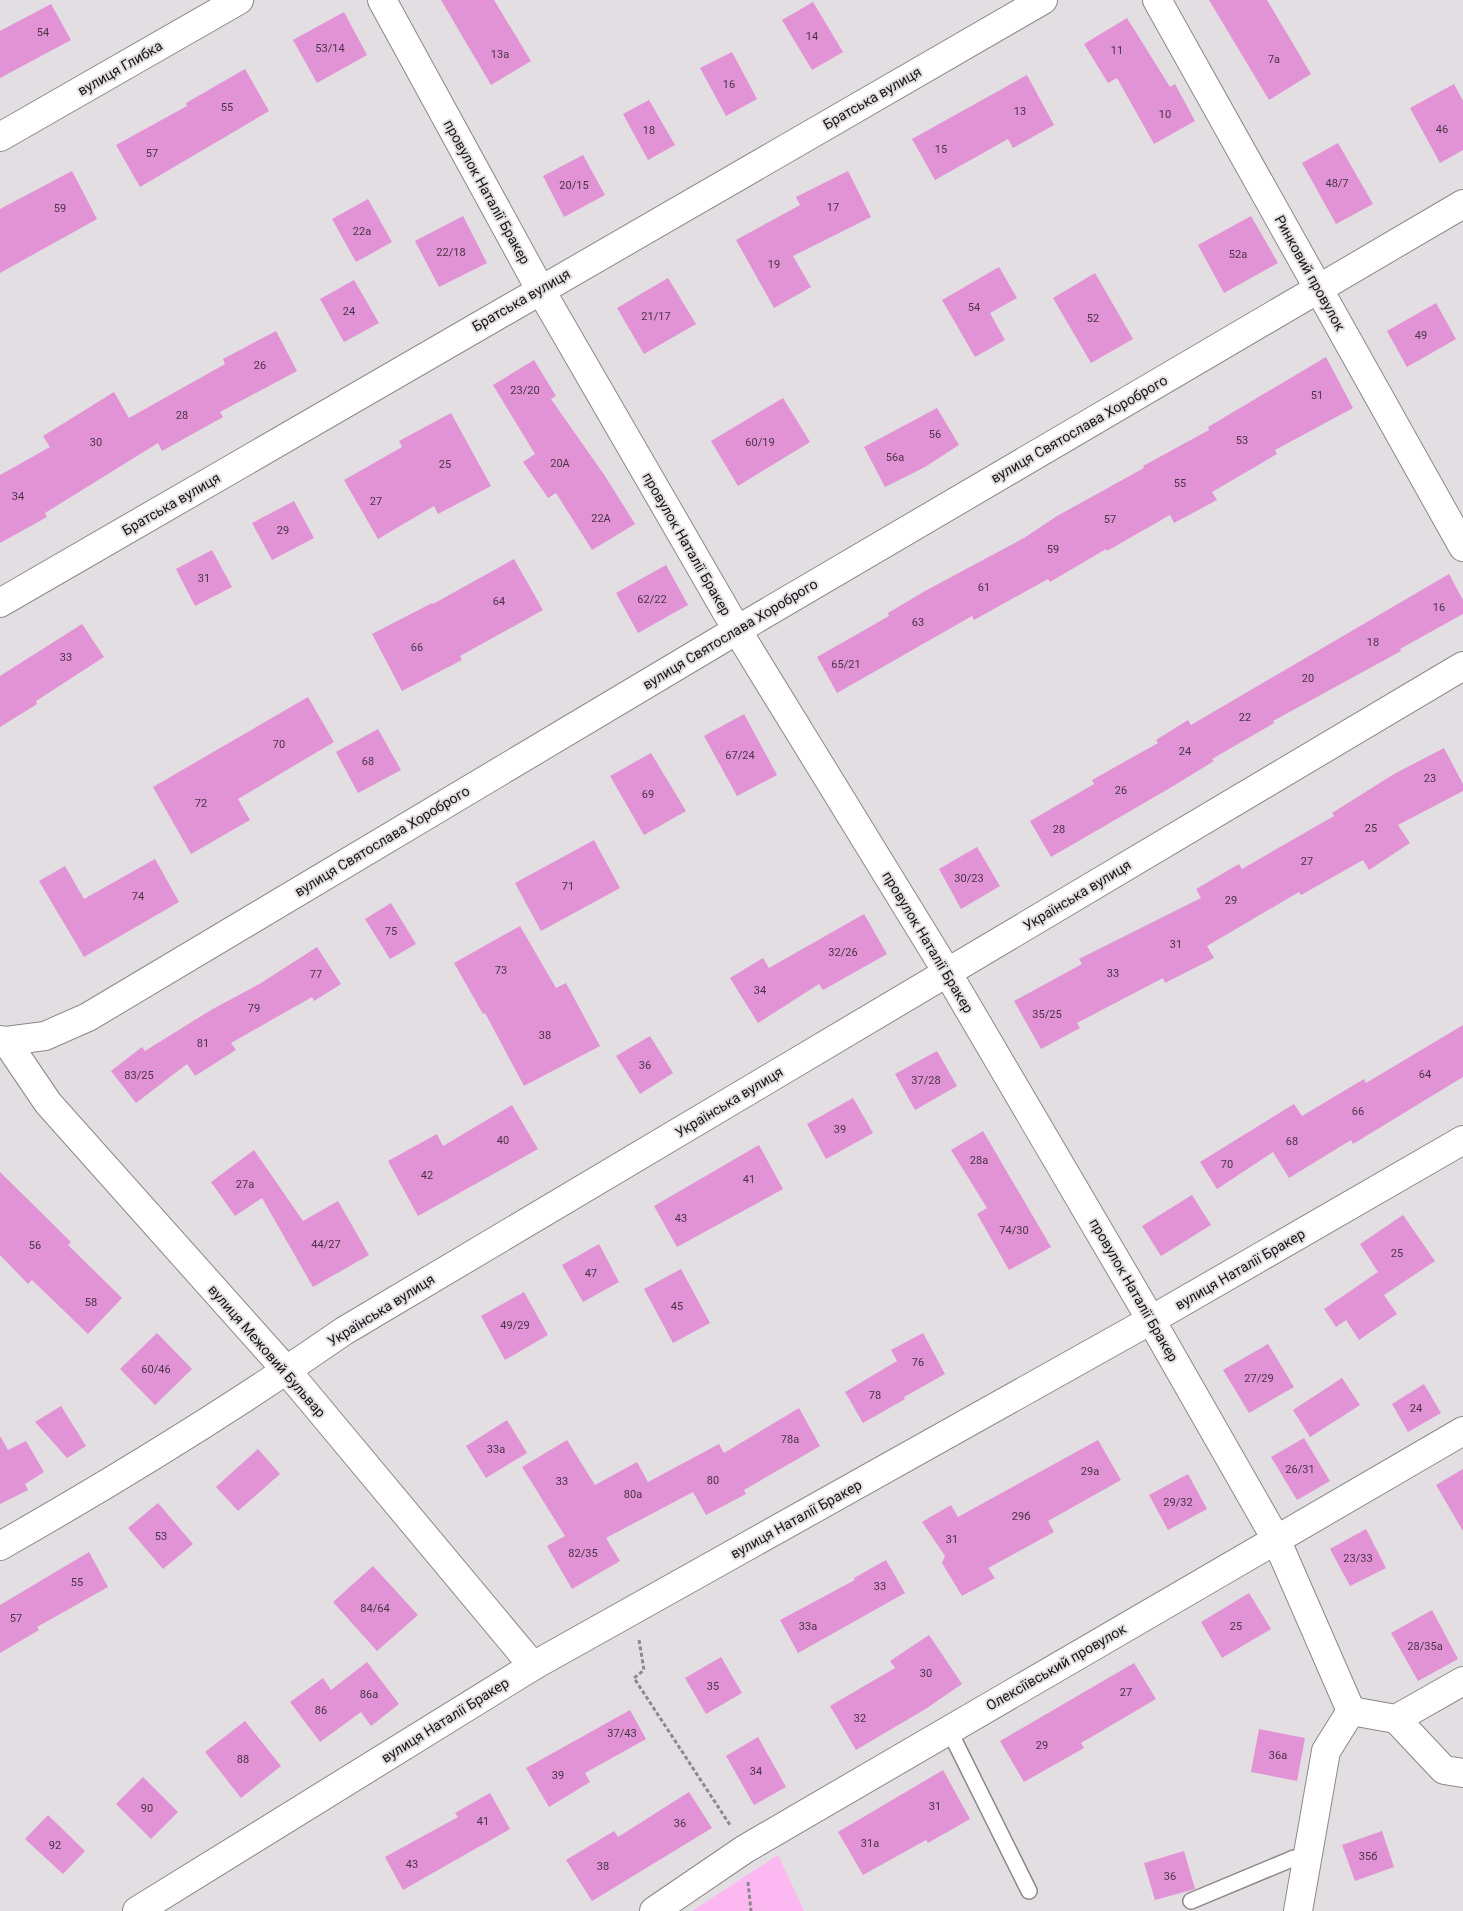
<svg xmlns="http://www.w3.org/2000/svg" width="1463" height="1911" font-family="Roboto,sans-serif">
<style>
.green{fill:#fbb8f1}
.building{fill:#e193d6}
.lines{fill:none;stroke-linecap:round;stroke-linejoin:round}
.service-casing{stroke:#8c878b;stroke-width:18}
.minor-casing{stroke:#8c878b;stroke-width:30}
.tertiary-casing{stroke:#8c878b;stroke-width:30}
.path{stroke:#8c898c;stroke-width:3;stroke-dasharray:4 2.5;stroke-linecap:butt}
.service{stroke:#fff;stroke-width:15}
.minor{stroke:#fff;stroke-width:28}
.tertiary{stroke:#fff;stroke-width:28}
.labels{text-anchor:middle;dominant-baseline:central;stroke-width:4;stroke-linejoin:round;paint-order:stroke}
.number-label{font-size:11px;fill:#493446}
.street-label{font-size:14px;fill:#161416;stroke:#e3dee2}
</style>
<rect width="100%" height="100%" fill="#e3dee2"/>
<!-- green -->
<polygon class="green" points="778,1855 804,1911 692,1911"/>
<!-- building -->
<g class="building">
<polygon points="441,0 494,0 531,61 491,85"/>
<polygon points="1209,0 1267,0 1311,74 1269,100"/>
<polygon points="813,2 843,52 812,70 782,20"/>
<polygon points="51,4 71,40 0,78 0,31"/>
<polygon points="344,12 367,55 317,83 293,40"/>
<polygon points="1127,18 1170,87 1175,84 1195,121 1154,144 1117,78 1108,83 1084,44"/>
<polygon points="732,52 757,99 726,116 700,68"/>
<polygon points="245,69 269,111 140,187 116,145 187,106 186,103"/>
<polygon points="1027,75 1054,125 1013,148 1008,139 935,180 912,139"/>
<polygon points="1454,84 1463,101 1463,150 1440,163 1410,108"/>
<polygon points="649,100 675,145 648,160 623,114"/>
<polygon points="1338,143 1373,204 1336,224 1302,163"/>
<polygon points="583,155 605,195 564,217 543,176"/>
<polygon points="72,171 97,219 0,273 0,209"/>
<polygon points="848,171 871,217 793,256 811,287 774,308 736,240 800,205 796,197"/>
<polygon points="368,199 392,242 356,262 332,219"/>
<polygon points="463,216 487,263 439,287 415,241"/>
<polygon points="1251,216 1278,263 1224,293 1198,245"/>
<polygon points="999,267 1017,298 990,313 1005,340 975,357 942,300"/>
<polygon points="1095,273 1133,339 1091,363 1053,298"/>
<polygon points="668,278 696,324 644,354 617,308"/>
<polygon points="354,280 379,323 344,342 320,299"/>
<polygon points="1436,303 1456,339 1407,367 1387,331"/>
<polygon points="276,331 297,371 220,412 223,417 162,451 158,443 45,513 47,517 0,543 0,475 50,447 43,436 114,392 129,418 225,364 223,359"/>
<polygon points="1326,357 1353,408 1275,450 1277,454 1212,492 1217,500 1174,523 1170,515 1107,551 1106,549 1050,582 1048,579 974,620 972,616 837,693 817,657 889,616 888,613 925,591 1024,538 1057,516 1144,468 1143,466 1209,430 1208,427"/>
<polygon points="534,360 556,396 551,399 605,476 635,524 592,550 556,493 548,498 523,462 535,454 493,385"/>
<polygon points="783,398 810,442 738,486 711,441"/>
<polygon points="937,408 959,445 925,467 885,487 864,447"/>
<polygon points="451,413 491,486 438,514 434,506 378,539 344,480 402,447 399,441"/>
<polygon points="294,501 314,538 272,560 252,523"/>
<polygon points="212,550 232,587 195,606 176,569"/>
<polygon points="514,559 543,610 460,656 462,660 402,691 372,634 432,603 433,604"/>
<polygon points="666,565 688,605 638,633 616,593"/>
<polygon points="1449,574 1463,600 1463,614 1400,649 1401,651 1273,721 1274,723 1212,759 1214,761 1170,788 1051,857 1030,821 1094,784 1092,780 1158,743 1156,740 1188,720 1191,725"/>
<polygon points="82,624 104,657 36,701 37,704 0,727 0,676"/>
<polygon points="308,697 334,742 238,799 250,820 191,854 153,787"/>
<polygon points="744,714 777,775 737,796 704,736"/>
<polygon points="378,729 401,770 358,793 336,752"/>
<polygon points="1444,748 1463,784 1463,791 1398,825 1410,843 1369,870 1363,860 1301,895 1299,892 1207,946 1214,958 1165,983 1163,978 1077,1023 1080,1028 1041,1049 1014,1001 1082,964 1079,959 1201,898 1196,889 1239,864 1242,869 1334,816 1332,813 1394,774"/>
<polygon points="651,753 686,811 644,835 610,776"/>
<polygon points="594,840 620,888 541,931 515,883"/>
<polygon points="977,847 1000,886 961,909 939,869"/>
<polygon points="155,859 179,902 84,957 39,881 65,866 84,899"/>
<polygon points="391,903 416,944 390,959 365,919"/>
<polygon points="864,914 887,954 823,990 819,984 758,1023 730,978 763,958 769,968"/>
<polygon points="520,926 556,988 566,983 600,1046 524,1086 485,1013 483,1014 454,963"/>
<polygon points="317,947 341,984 314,1001 312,997 231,1043 236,1050 195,1076 187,1064 136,1103 111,1071 142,1047 145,1051 211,1010 261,983"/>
<polygon points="1463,1025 1463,1077 1353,1144 1351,1140 1289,1178 1273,1152 1217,1189 1200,1162 1294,1104 1302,1116 1364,1079 1366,1083"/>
<polygon points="650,1036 673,1073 640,1094 616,1056"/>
<polygon points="937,1051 957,1086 915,1110 895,1074"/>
<polygon points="853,1098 873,1133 826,1159 807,1124"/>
<polygon points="512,1105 538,1149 418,1216 388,1161 437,1134 443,1146"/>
<polygon points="983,1131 1051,1247 1009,1270 977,1214 987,1208 951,1150"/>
<polygon points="759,1145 783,1189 677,1247 654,1206"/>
<polygon points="254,1150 303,1221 338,1201 369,1255 313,1287 262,1198 235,1216 211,1182"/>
<polygon points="0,1172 71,1242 68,1245 122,1298 88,1334 32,1280 28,1284 0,1255"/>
<polygon points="1192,1195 1211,1225 1161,1256 1142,1226"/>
<polygon points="1403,1215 1435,1261 1384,1295 1397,1314 1359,1340 1346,1320 1336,1327 1324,1309 1378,1272 1360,1244"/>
<polygon points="599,1244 619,1282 583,1302 562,1265"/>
<polygon points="681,1269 710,1323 673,1343 644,1289"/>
<polygon points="524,1292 548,1335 505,1360 481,1316"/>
<polygon points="157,1333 192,1369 155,1405 120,1369"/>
<polygon points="923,1333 945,1374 904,1397 905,1399 863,1423 845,1392 897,1361 891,1350"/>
<polygon points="1268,1344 1294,1387 1249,1413 1223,1370"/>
<polygon points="1342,1378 1360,1405 1310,1437 1293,1410"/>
<polygon points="1424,1384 1441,1413 1408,1432 1392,1404"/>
<polygon points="61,1406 86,1446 67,1458 35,1422"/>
<polygon points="799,1408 820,1446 744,1490 746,1494 706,1515 693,1492 606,1538 620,1561 572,1589 547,1546 565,1536 522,1467 567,1440 595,1485 637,1462 648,1482 719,1444 724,1453"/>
<polygon points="507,1420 527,1453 486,1478 466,1446"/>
<polygon points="0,1436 8,1450 26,1441 44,1472 25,1484 28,1490 0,1504"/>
<polygon points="1304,1438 1330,1481 1297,1500 1271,1457"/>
<polygon points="1098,1440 1121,1480 1048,1521 1054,1532 988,1568 995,1578 962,1596 942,1563 945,1556 922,1522 951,1505 958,1517"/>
<polygon points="258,1449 280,1474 238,1511 216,1487"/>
<polygon points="1463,1469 1463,1531 1436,1485"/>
<polygon points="1188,1474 1207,1509 1168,1530 1149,1495"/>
<polygon points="158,1503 193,1544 163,1569 128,1528"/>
<polygon points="1366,1529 1386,1568 1350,1586 1330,1549"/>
<polygon points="89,1552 108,1587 37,1627 39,1630 0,1653 0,1605"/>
<polygon points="886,1560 905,1593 798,1653 780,1620 855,1580 854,1578"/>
<polygon points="373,1566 418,1615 377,1651 333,1602"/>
<polygon points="1249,1593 1271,1629 1222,1658 1201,1622"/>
<polygon points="1432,1610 1458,1659 1418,1681 1391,1633"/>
<polygon points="929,1635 962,1684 927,1708 856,1750 830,1706 895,1668 890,1661"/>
<polygon points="721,1657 742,1693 706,1714 685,1678"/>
<polygon points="367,1662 399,1704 371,1726 361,1712 320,1742 290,1702 323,1678 331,1690"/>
<polygon points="1134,1663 1156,1699 1081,1743 1084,1748 1024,1782 1000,1741"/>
<polygon points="630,1710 646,1739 585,1773 590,1782 549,1807 526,1768"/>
<polygon points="245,1721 281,1766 241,1798 205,1752"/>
<polygon points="1259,1729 1305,1738 1297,1781 1251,1772"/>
<polygon points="758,1737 786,1787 754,1805 726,1756"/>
<polygon points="943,1770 970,1819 928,1843 926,1840 863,1875 838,1832"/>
<polygon points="143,1777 178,1812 151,1839 116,1804"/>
<polygon points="689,1792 712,1828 592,1901 566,1860 614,1831 618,1837"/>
<polygon points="490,1793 510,1829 403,1890 385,1857 458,1817 455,1813"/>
<polygon points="48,1815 85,1851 63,1874 25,1839"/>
<polygon points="1382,1831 1394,1867 1355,1881 1342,1845"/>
<polygon points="1184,1851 1195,1889 1155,1900 1144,1863"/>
</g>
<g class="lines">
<defs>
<g id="service">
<polyline points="949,1730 1029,1891"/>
<polyline points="1191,1901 1294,1858 1307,1859"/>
</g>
<g id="minor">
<polyline points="382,0 540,289 737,630 947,972 1151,1320 1276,1539 1351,1711 1326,1751 1298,1911"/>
<polyline points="1157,0 1463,547"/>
<polyline points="0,137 239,0"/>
<polyline points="0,603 1043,0"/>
<polyline points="6,1041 48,1103 287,1371 533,1666"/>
<path d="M0,1546C118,1479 233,1408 344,1331L1463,666"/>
<polyline points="1351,1711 1396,1719 1463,1681"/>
<polyline points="1396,1719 1444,1770 1463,1773"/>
<polyline points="137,1911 533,1666 1151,1320 1463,1140"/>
<polyline points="654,1911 745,1849 1463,1431"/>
</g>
<polyline id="tertiary" points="0,1040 6,1041 45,1036 88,1017 737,630 1463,204"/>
</defs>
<!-- service casing -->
<use href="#service" class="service-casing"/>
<!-- minor casing -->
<use href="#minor" class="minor-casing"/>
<!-- tertiary casing -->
<use href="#tertiary" class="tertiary-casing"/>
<!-- path -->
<g class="path">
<polyline points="639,1640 644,1670 634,1678 730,1825"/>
<polyline points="748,1882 751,1911"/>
</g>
<!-- service -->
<use href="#service" class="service"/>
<!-- minor -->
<use href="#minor" class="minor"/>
<!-- tertiary -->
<use href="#tertiary" class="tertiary"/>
</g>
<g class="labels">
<!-- number labels -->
<g class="number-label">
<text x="43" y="32">54</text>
<text x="812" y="36">14</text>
<text x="330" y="48">53/14</text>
<text x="1117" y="50">11</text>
<text x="500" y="54">13а</text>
<text x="1274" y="59">7а</text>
<text x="729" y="84">16</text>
<text x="227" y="107">55</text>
<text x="1020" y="111">13</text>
<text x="1165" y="114">10</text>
<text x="1442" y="129">46</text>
<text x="649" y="130">18</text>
<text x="941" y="149">15</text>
<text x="152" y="153">57</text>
<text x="1337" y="183">48/7</text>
<text x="574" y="185">20/15</text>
<text x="833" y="207">17</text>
<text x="60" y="208">59</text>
<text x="362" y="231">22а</text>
<text x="451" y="252">22/18</text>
<text x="1238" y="254">52а</text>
<text x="774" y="264">19</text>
<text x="974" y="307">54</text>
<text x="349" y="311">24</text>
<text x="656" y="316">21/17</text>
<text x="1093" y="318">52</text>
<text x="1421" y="335">49</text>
<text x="260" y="365">26</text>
<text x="525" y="390">23/20</text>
<text x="1317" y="395">51</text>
<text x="182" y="415">28</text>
<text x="935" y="434">56</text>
<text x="1242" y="440">53</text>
<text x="96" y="442">30</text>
<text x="760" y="442">60/19</text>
<text x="895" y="457">56а</text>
<text x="560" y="463">20А</text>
<text x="445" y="464">25</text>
<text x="1180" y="483">55</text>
<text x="18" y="496">34</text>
<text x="376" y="501">27</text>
<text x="601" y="518">22А</text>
<text x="1110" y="519">57</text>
<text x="283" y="530">29</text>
<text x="1053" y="549">59</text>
<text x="204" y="578">31</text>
<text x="984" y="587">61</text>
<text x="652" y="599">62/22</text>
<text x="499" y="601">64</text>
<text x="1439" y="607">16</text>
<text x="918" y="622">63</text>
<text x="1373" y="642">18</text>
<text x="417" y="647">66</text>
<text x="66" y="657">33</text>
<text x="846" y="664">65/21</text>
<text x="1308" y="678">20</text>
<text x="1245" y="717">22</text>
<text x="279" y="744">70</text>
<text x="1185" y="751">24</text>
<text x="740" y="755">67/24</text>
<text x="368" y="761">68</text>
<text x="1430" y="778">23</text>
<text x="1121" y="790">26</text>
<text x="648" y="794">69</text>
<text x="201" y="803">72</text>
<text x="1371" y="828">25</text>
<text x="1059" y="829">28</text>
<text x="1307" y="861">27</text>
<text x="969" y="878">30/23</text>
<text x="568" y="886">71</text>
<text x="138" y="896">74</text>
<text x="1231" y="900">29</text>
<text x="391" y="931">75</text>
<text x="1176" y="944">31</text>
<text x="843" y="952">32/26</text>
<text x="501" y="970">73</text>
<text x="1113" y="973">33</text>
<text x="316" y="974">77</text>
<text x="760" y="990">34</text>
<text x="254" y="1008">79</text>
<text x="1047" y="1014">35/25</text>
<text x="545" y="1035">38</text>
<text x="203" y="1043">81</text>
<text x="645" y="1065">36</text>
<text x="1425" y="1074">64</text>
<text x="139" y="1075">83/25</text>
<text x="926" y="1080">37/28</text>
<text x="1358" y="1111">66</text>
<text x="840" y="1129">39</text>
<text x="503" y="1140">40</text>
<text x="1292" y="1141">68</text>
<text x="979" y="1160">28а</text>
<text x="1227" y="1164">70</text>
<text x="427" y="1175">42</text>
<text x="749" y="1179">41</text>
<text x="245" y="1184">27а</text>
<text x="681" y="1218">43</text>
<text x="1014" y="1230">74/30</text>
<text x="326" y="1244">44/27</text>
<text x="35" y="1245">56</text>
<text x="1397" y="1253">25</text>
<text x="591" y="1273">47</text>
<text x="91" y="1302">58</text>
<text x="677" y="1306">45</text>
<text x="515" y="1325">49/29</text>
<text x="918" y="1362">76</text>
<text x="156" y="1369">60/46</text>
<text x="1259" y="1378">27/29</text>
<text x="875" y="1395">78</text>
<text x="1416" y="1408">24</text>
<text x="790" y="1439">78а</text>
<text x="496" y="1449">33а</text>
<text x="1300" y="1469">26/31</text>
<text x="1090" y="1471">29а</text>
<text x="713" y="1480">80</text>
<text x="562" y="1481">33</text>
<text x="633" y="1494">80а</text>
<text x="1178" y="1502">29/32</text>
<text x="1021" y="1516">29б</text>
<text x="161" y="1536">53</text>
<text x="952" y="1539">31</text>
<text x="583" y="1553">82/35</text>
<text x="1358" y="1558">23/33</text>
<text x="77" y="1582">55</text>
<text x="880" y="1586">33</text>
<text x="375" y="1608">84/64</text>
<text x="16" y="1618">57</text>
<text x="808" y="1626">33а</text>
<text x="1236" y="1626">25</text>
<text x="1425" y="1646">28/35а</text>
<text x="926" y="1673">30</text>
<text x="713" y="1686">35</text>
<text x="1126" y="1692">27</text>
<text x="369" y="1694">86а</text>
<text x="321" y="1710">86</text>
<text x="860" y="1718">32</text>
<text x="622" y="1733">37/43</text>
<text x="1042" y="1745">29</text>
<text x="1278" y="1755">36а</text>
<text x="243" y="1759">88</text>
<text x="756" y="1771">34</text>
<text x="558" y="1775">39</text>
<text x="935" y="1806">31</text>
<text x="147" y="1808">90</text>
<text x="483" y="1821">41</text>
<text x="680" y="1823">36</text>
<text x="870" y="1843">31а</text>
<text x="55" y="1845">92</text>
<text x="1368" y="1856">35б</text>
<text x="412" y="1864">43</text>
<text x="603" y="1866">38</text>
<text x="1170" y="1876">36</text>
</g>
<!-- street labels -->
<g class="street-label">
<text transform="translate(120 68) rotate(-30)">вулиця Глибка</text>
<text transform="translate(872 98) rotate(-30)">Братська вулиця</text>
<text transform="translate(487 192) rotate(61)">провулок Наталії Бракер</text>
<text transform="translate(1310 273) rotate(61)">Ринковий провулок</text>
<text transform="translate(521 300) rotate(-30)">Братська вулиця</text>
<text transform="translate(1079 429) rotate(-30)">вулиця Святослава Хороброго</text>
<text transform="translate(171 504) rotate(-30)">Братська вулиця</text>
<text transform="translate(687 544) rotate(60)">провулок Наталії Бракер</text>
<text transform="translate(730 634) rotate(-31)">вулиця Святослава Хороброго</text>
<text transform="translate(382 841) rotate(-31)">вулиця Святослава Хороброго</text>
<text transform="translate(1077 895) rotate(-31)">Українська вулиця</text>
<text transform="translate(928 942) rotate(59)">провулок Наталії Бракер</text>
<text transform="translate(729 1102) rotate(-31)">Українська вулиця</text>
<text transform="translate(1240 1269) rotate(-30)">вулиця Наталії Бракер</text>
<text transform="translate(1134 1290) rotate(60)">провулок Наталії Бракер</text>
<text transform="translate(381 1310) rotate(-32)">Українська вулиця</text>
<text transform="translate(267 1351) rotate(49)">вулиця Межовий Бульвар</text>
<text transform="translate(796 1519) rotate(-29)">вулиця Наталії Бракер</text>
<text transform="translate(1056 1667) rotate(-30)">Олексіївський провулок</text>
<text transform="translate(445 1720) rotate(-32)">вулиця Наталії Бракер</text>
</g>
</g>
</svg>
